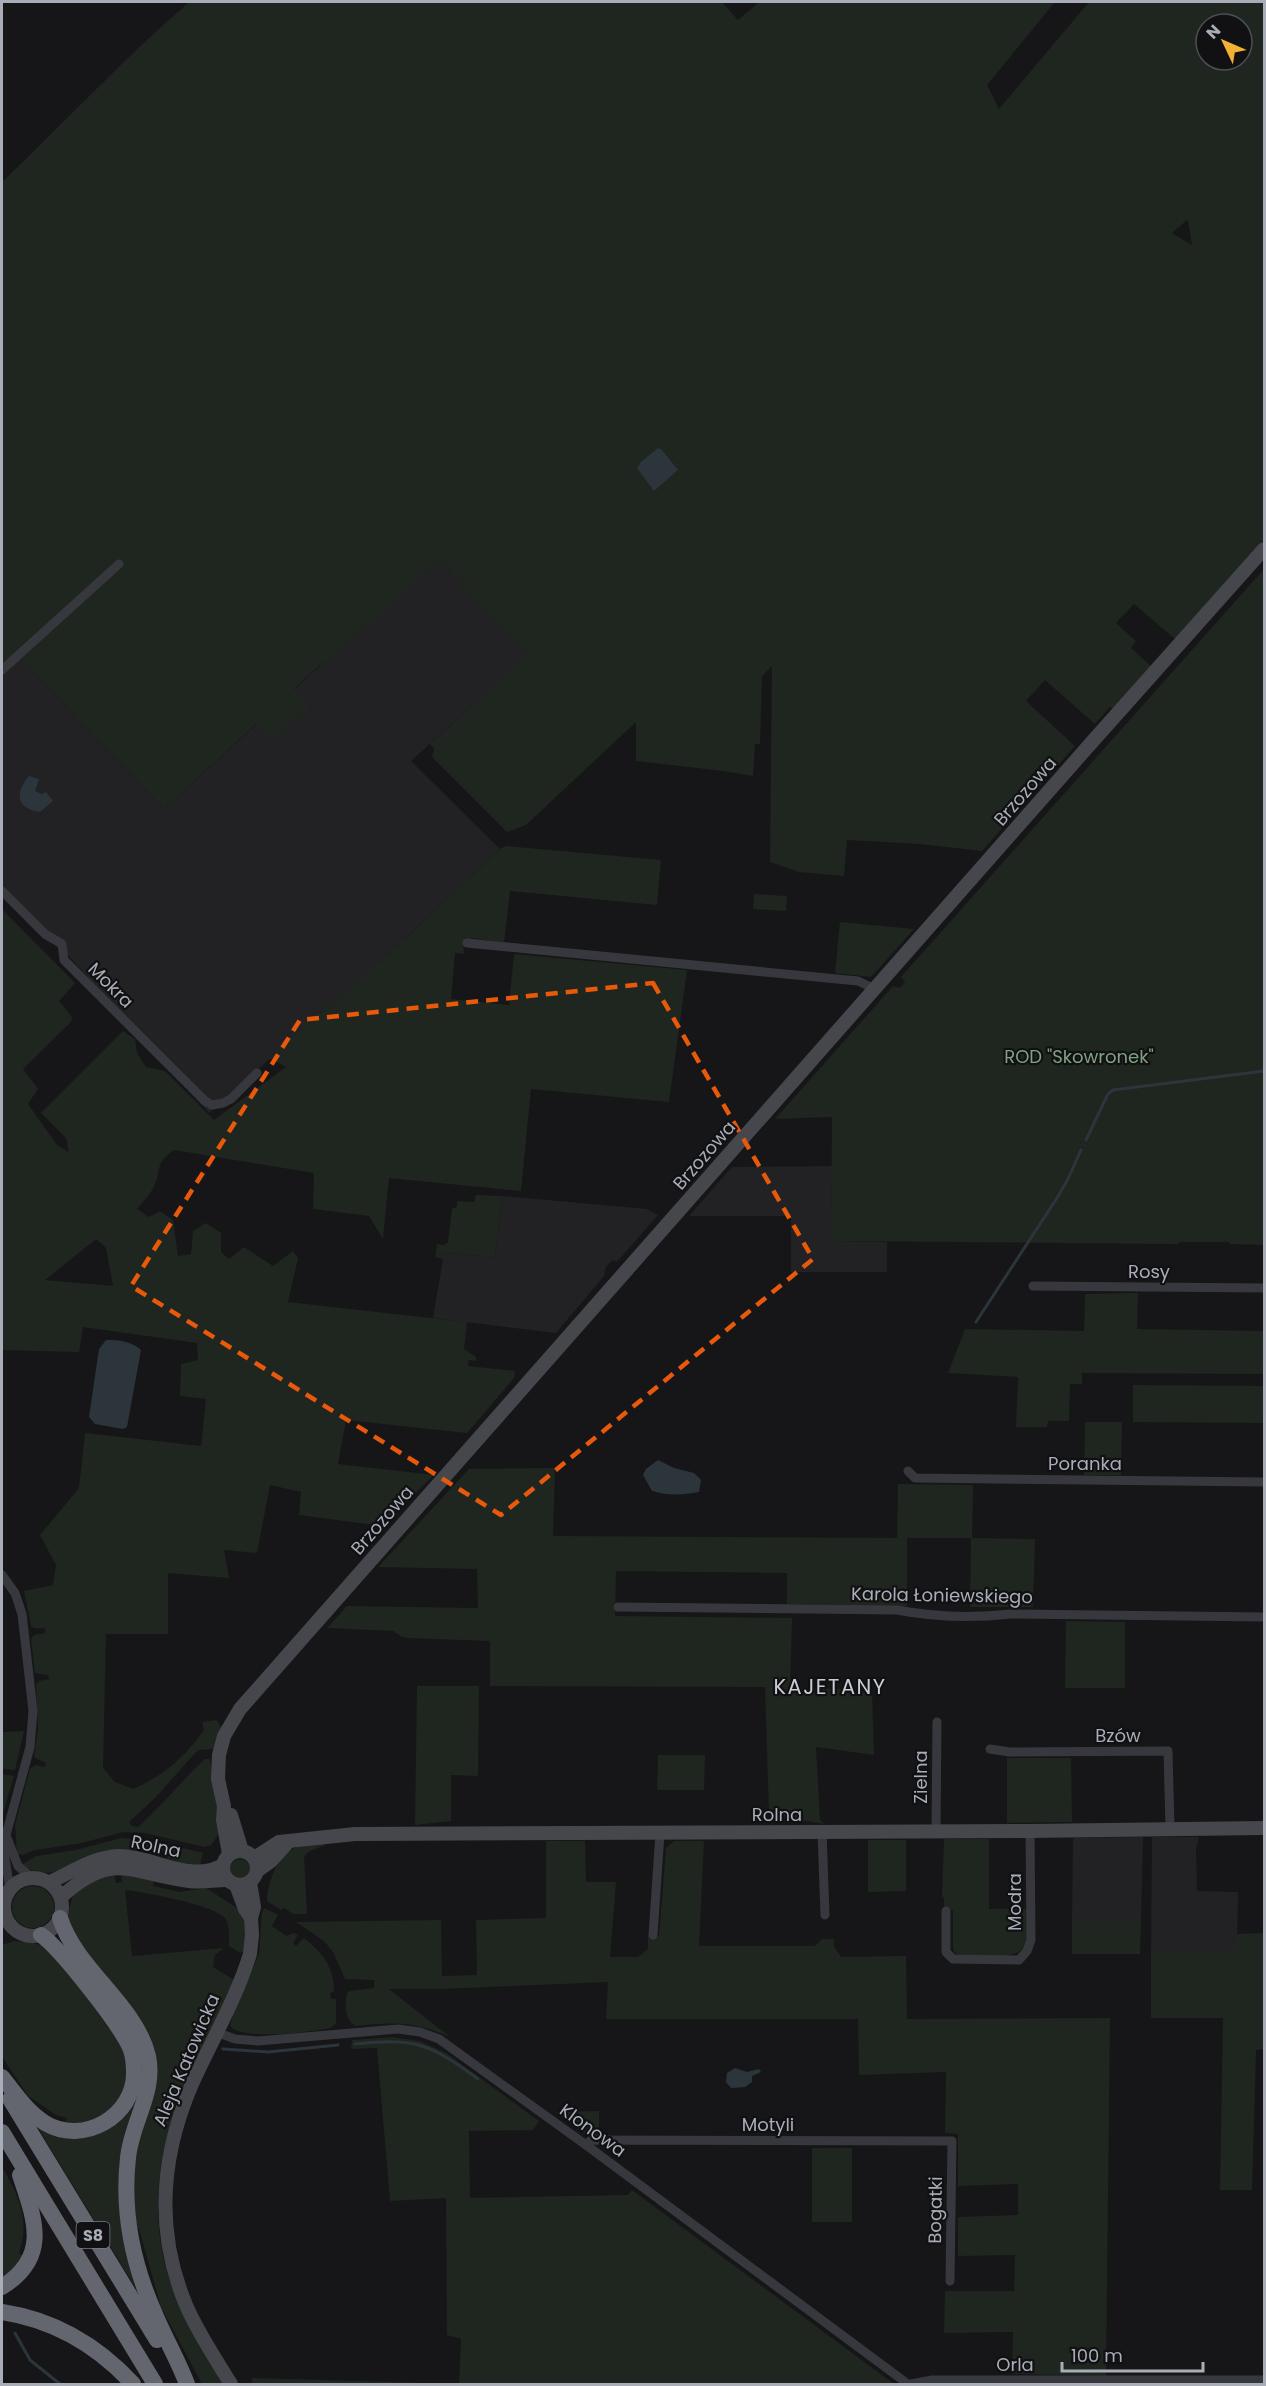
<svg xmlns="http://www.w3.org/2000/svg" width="1266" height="2386" font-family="Poppins,sans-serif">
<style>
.built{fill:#222225}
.green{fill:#1e261f;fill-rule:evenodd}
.water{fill:#2c353c}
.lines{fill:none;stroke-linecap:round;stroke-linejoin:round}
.stream{stroke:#2c353c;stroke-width:3}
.street{stroke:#37383d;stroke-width:9}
.secondary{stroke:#45474d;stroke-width:14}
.highway{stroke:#63666e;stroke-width:16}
.marked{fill:none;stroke:#e8590c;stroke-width:4.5;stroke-dasharray:12 8;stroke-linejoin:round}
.labels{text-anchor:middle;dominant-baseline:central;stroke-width:4.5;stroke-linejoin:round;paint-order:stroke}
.shield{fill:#111113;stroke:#7b7e86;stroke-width:1.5}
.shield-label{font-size:16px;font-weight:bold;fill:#a8adb8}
.street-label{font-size:18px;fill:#a8adb8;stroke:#111113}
.park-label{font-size:18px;fill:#7fa381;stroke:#111113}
.quarter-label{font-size:21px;letter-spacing:1.5px;fill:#c9ccd4;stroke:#111113}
</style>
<rect width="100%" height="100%" fill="#161618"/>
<!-- built -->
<g class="built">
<polygon points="438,557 529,654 411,761 500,849 410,934 209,1113 68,955 2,887 2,673 19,657 164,809"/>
<polygon points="832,1166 831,1241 887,1242 887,1272 791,1272 791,1216 689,1216 732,1167"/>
<polygon points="502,1196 647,1209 658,1215 617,1262 612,1260 606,1267 604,1276 556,1333 433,1318 443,1259 435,1257 436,1252 495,1257"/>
<polygon points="1143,1837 1141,1922 1072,1922 1073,1838"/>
<polygon points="1152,1837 1199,1837 1196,1849 1197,1891 1238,1892 1237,1950 1151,1950"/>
</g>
<!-- green -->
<g class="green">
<path d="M189,2H722L738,20L759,2H1055L987,85L999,109L1089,2H1264V539L1175,639L1134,604L1116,623L1136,641L1131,648L1151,666L1113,709L1110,707L1095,724L1045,680L1026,701L1075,746L982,851L920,844L847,840L844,876L799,872L770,862L772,666L762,676L760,744H755L753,776L723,771L636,761V722L526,825L507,832L432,757L434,749L430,744L528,654L440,560L324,665L322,663L294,689L310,708L272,742L256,724L164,809L15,653L2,665V182C65,122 123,59 189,2ZM1206,24H1242V60H1206ZM1187,220L1188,221L1192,245L1172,233Z"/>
<polygon points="1264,569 1264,1245 1230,1244 1229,1242 1179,1242 1178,1244 831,1241 832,1117 775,1119 893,986 900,988 905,982 901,977"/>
<path d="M506,846L661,860L657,905L510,891L504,943L473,938L463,941L464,954L455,953L451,999L509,1005L514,954L687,970L669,1102L531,1089L521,1191L389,1178L383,1239L369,1216L313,1209L314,1173L174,1150C155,1164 162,1166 155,1184C152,1193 143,1201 137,1209L149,1217L160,1211L173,1220L178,1256L191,1254L193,1231L206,1223L221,1233V1252L229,1259L244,1247L273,1266L293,1251L298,1258L288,1302L467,1322L464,1349L476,1357V1361L469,1360L468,1366L515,1371L514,1378L467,1433L346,1420L338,1464L434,1475L382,1526L299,1515L301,1492L270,1485L257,1553L224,1550L229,1578L168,1573V1634H106L103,1768L115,1782L133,1789C163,1776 185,1757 204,1730L202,1722L217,1720L221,1727L214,1749L199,1750L195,1753L155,1798L129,1822L132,1826L138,1827C162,1806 182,1780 205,1759H210L219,1817L218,1835L211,1845L204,1847L145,1833L123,1832L82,1843L35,1850L23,1855L17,1854L15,1825L30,1769L35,1765L45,1767L46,1763L34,1757L38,1729L36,1685L39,1681L49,1679L48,1675L35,1673L31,1639L34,1635L45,1633L46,1630L44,1628H34L31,1626L24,1591L53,1585L56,1565L40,1535L79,1488L85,1433L201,1446L206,1399L180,1396L181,1364L198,1360L197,1343L83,1327L79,1352L2,1350V909L75,983L59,1001L72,1017L71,1022L23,1069L38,1089L28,1104L57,1145L69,1152L66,1138L41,1113L123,1031L135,1039L137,1053L146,1067L165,1071L214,1120L286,1067L269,1058L410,934L500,849ZM96,1239L106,1248L113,1286L45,1280Z"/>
<polygon points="754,894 787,896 786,911 753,909"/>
<polygon points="840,922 914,929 871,977 835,973"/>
<polygon points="476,1195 502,1196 495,1257 436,1252 437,1244 444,1245 448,1242 452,1208 456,1208 458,1201 474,1202"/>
<polygon points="1138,1293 1137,1329 1264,1331 1264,1374 1082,1373 1082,1384 1070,1384 1069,1421 1048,1421 1047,1427 1016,1427 1018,1377 948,1373 965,1329 1084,1331 1085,1294"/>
<polygon points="1133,1385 1264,1386 1264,1423 1133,1422"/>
<polygon points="1085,1422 1122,1422 1121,1475 1084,1475"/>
<polygon points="555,1468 553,1536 897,1538 898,1484 973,1485 972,1538 1035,1539 1033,1607 970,1607 971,1538 907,1538 907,1606 787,1604 787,1573 616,1571 615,1616 792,1618 790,1687 872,1690 874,1755 816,1747 820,1820 824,1824 769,1814 765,1687 490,1686 490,1641 408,1638 402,1637 393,1631 327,1628 347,1606 478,1608 477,1569 378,1567 469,1469"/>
<polygon points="1066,1621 1125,1622 1125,1688 1065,1688"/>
<polygon points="417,1686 479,1686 478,1776 451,1775 451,1821 415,1825"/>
<polygon points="24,1731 15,1770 2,1769 2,1732"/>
<polygon points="658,1755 705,1755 704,1790 657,1790"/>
<polygon points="1007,1758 1071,1758 1072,1822 1007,1823"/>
<polygon points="2,1774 14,1776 2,1817"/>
<path d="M121,1838L152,1840L149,1847L139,1846L138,1849C106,1853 48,1889 22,1864L37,1856L76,1850Z"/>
<path d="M944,1839H989V1909H1027C1027,1919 1030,1932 1027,1942C1019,1964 976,1955 957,1955L953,1950V1910H944V1898L942,1896Z"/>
<polygon points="868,1840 906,1840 906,1891 868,1892"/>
<polygon points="155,1841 203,1853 200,1865 189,1866 165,1857 166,1852 153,1849"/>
<path d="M546,1841H585L586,1882H616L610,1957H638L648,1949V1935L659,1936L666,1848L674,1841H704L699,1946H815L822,1939H834V1946L841,1957L906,1956L907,2019L1110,2018L1106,2376L1012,2374L1013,2332L944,2333L945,2291H1014L1015,2255L958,2256V2217L1018,2215V2184L958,2186V2134L945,2133L946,2072L859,2075L858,2019H606L608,1982L441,1989H389L450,2037C413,2021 395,2022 356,2026C344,2021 345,2004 347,1993L350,1991L374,1988V1980L345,1979L333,1952L324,1941L296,1922L441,1920L442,1976L477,1975L476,1920L546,1918Z"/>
<path d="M324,1843L325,1845L308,1852L304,1857L307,1914H293L284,1908L281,1910L267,1901C267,1884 277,1858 291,1850C300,1844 314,1844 324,1843Z"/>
<circle cx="240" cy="1869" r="10"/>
<path d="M121,1871L154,1881L153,1886L180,1892L206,1888L237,1908L240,1907C245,1923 247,1935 244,1951L240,1953L229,1946C229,1938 230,1925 225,1918C214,1905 144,1892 125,1890L132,1956L224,1948L215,1955L213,1967L234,1980L174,2116C156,2165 152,2223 168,2274C180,2313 205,2349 225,2384H202L161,2307L139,2229L136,2228L132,2182L134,2153L154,2090L67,1920C73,1882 82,1885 114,1873L116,1883L122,1882Z"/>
<circle cx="33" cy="1907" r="21"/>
<path d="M264,1908L278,1915L272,1926L286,1936L294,1933L298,1935L293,1943L296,1946L304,1938C321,1951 335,1968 334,1991L330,1993L331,1999H336V2024L330,2028C310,2032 243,2041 230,2026L233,2013L259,1954L262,1912Z"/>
<polygon points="1072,1922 1141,1922 1140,1954 1072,1954"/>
<polygon points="1264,1933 1264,2049 1256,2050 1252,2190 1220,2190 1223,2018 1151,2018 1151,1950 1237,1950 1237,1934"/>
<path d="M14,1941C29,1942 40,1942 53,1952L123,2047L129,2075L119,2103L90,2122L64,2124L67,2118L56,2115L28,2096L2,2057V1945Z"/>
<polygon points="392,2037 420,2041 446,2053 539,2121 533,2130 469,2131 470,2198 628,2195 632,2190 894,2384 253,2384 251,2378 459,2384 461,2339 447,2335 446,2198 390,2201 377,2048 351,2049 352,2040"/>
<polygon points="142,2089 127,2245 135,2287 35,2123 76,2136"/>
<polygon points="599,2111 599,2135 586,2135 555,2112"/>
<rect x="812" y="2148" width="40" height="74"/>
<path d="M2,2167C18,2194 31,2221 19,2253L23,2256L20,2262L2,2279Z"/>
</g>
<!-- water -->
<g class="water">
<polygon points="658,448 662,450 678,470 654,491 637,468 641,462"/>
<path d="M29,776L39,779L35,791L42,794L46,792L53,801L40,812C17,809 14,793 29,776Z"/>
<path d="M106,1340C118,1340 132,1341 141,1350L127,1427L123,1429L95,1424L89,1417L99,1349Z"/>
<path d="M658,1460L674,1468L694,1473L701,1480L699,1492C682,1495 669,1496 652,1491L643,1475L646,1469Z"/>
<polygon points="735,2068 747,2072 759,2069 761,2072 752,2076 752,2082 745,2087 731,2088 726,2082 727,2073"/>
</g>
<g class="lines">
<!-- stream -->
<g class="stream">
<polyline points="1086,1140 1108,1094 1113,1090 1264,1071"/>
<polyline points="976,1322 1057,1198 1068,1179 1081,1150"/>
<path d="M355,2044C416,2038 429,2043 478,2079"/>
<polyline points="223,2049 268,2052 338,2045"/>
<polyline points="15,2333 30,2360 60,2384"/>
</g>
<!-- street -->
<g class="street">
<polyline points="2,670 119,564"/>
<polyline points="2,891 45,934 62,944 64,960 205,1101 212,1105 223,1103 231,1099 257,1073"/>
<polyline points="467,943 858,981 875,989"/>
<polyline points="1033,1286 1264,1288"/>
<polyline points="908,1471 915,1478 1264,1482"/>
<polyline points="2,1575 15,1593 22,1614 33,1711 30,1747 3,1846 10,1889"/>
<path d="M618,1607L897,1610C934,1617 975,1618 1011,1614L1264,1617"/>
<polyline points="990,1749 1010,1752 1168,1751 1170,1828"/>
<polyline points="822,1832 825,1915"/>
<polyline points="936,1832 937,1722"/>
<polyline points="7,1838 18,1866 31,1877"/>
<polyline points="946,1911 946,1952 953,1959 1019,1960 1027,1951 1031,1940 1030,1831"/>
<polyline points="653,1935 660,1833"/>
<polyline points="216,2032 235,2039 258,2041 398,2029 420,2032 439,2039 586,2145 908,2384"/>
<polyline points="586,2145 591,2140 952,2141 950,2281"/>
<polyline points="911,2384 932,2380 1264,2380"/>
</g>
<!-- secondary -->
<g class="secondary">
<polyline points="231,1815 242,1851"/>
<circle cx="240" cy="1868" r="17"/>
<polyline points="229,1854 223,1820 224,1806 218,1779 219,1755 224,1736 240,1709 1092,742 1264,549"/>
<polyline points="254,1858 279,1842 355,1834 1030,1831 1264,1828"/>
<polyline points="257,1871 271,1861 289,1841"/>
<circle cx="33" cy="1907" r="29"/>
<path d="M50,1882C72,1872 93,1857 119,1856C154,1856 190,1884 223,1865"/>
<polyline points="236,1885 245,1909 251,1918"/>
<path d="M61,1897C114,1849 130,1874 189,1881C202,1883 214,1880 226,1880"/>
<path d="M231,2384C215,2358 198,2333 186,2305C155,2231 161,2156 192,2084C211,2042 237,1997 250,1954L252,1935L251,1918L254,1907L250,1882"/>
</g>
<!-- highway -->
<g class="highway">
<path d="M60,1918C76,1969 136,2005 148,2056C156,2092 131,2123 128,2158C122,2211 133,2265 155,2314C165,2338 178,2360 187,2384"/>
<path d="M2,2077C15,2093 27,2112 45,2123C83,2146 135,2116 134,2072C134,2065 133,2056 131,2050C123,2028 60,1948 41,1935"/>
<polyline points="10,2099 157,2340"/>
<polyline points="2,2132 155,2384"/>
<path d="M2,2287C50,2257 35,2220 20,2175"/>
<path d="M2,2312C55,2320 97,2345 133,2384"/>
</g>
</g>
<!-- marked area -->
<path class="marked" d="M653,983L813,1259L501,1515L131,1286L300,1020Z"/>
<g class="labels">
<!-- shield labels -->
<rect class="shield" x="76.5" y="2222" width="33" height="26" rx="4.5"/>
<g class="shield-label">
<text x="93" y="2235">S8</text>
</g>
<!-- street labels -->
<g class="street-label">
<text transform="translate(1025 791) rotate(-49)">Brzozowa</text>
<text transform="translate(111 985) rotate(45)">Mokra</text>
<text transform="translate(704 1155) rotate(-49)">Brzozowa</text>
<text x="1149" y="1271">Rosy</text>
<text x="1085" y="1463">Poranka</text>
<text transform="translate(382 1520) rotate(-49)">Brzozowa</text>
<text transform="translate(942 1595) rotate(1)">Karola Łoniewskiego</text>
<text x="1118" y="1735">Bzów</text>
<text transform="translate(920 1777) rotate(-90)">Zielna</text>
<text x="777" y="1814">Rolna</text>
<text transform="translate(156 1846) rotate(12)">Rolna</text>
<text transform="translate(1014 1902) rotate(-90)">Modra</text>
<text transform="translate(186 2060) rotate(-67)">Aleja Katowicka</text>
<text x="768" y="2124">Motyli</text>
<text transform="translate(593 2130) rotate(36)">Klonowa</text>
<text transform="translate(935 2210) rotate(-89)">Bogatki</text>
<text x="1015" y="2364">Orla</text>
</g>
<!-- park labels -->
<g class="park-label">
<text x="1079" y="1056">ROD "Skowronek"</text>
</g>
<!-- quarter labels -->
<g class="quarter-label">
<text x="830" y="1686">KAJETANY</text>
</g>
</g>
<!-- border -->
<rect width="1266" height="2386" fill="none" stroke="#a8adb8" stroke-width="6"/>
<!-- north arrow -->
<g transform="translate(1224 42) rotate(314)"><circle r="28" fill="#111113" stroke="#4d4f55" stroke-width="1.5"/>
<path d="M0-4.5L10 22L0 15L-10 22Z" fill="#f2b134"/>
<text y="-9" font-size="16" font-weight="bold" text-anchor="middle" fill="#a8adb8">N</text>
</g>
<!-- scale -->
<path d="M1062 2362v9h141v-9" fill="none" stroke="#a8adb8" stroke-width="3"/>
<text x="1071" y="2362" font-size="18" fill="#a8adb8" stroke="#111113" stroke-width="4.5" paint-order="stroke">100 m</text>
</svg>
